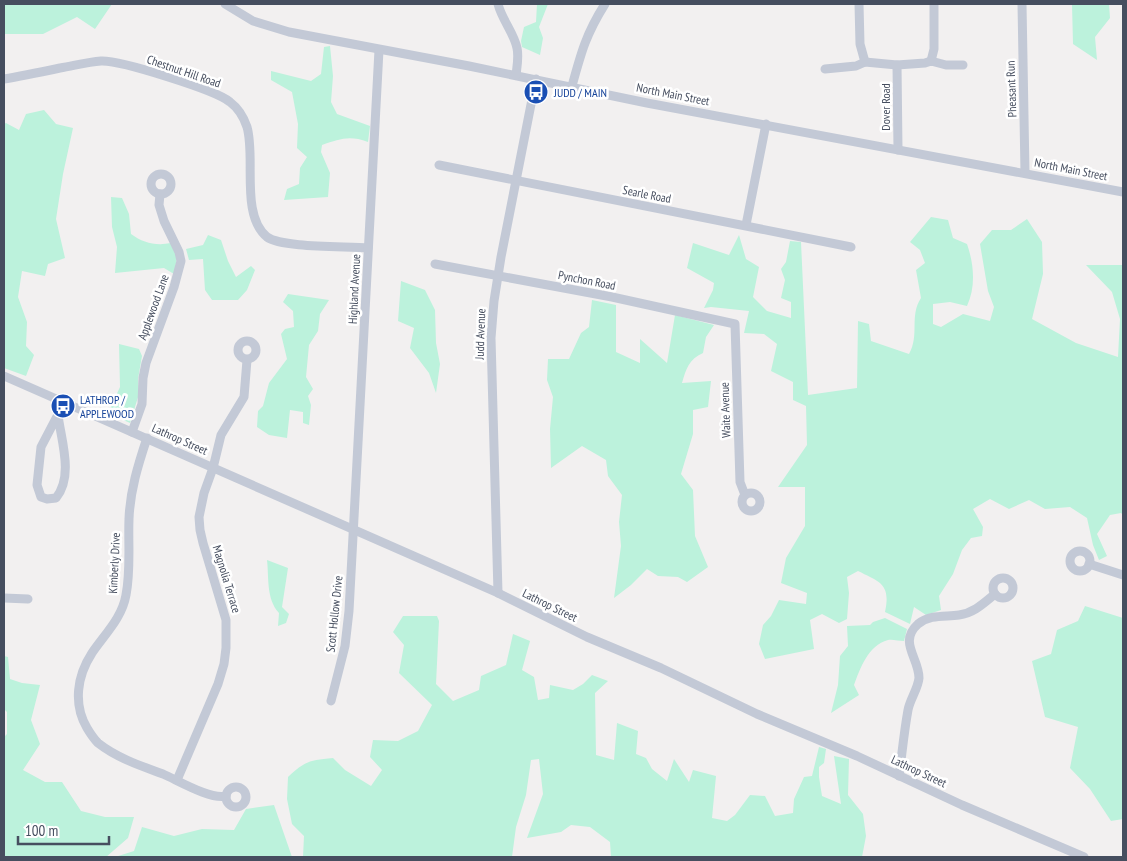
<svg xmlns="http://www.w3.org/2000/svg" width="1127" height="861" font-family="'PT Sans Narrow',sans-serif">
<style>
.green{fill:#bcf2dc}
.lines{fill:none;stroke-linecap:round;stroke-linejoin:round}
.minor{stroke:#c3c9d6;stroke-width:9}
.labels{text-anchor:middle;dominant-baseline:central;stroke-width:5;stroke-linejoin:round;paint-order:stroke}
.street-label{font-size:12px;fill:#464e5f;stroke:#fff}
.transit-label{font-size:12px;fill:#164399;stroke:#fff;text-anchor:start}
</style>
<rect width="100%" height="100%" fill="#f2f0f0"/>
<!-- green -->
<g class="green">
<polygon points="4,4 112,4 95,29 77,17 43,34 4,34"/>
<polygon points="537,4 548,4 539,27 543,38 540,55 522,47 521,41 524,27 536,22"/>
<polygon points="1072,4 1109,4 1110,18 1095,37 1097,60 1073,44"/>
<path d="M330,46L333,76L331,102L337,114L370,126L368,142C349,135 340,139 322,145L321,152L330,173L328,197L284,200L287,189L299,184L300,168L307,157L297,148L298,124L292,92L271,80V71L311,81L321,74L324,47Z"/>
<polygon points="44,110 56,124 73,128 63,174 56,219 65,258 48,264 45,276 22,271 18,297 27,322 26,346 34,355 26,376 4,368 4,342 5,337 4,336 4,124 6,123 19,130 26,114"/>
<path d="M111,197L122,198L129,214L131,234C143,243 156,246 171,243L177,258L174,274L164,268L115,273L117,247L112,227Z"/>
<path d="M931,217L948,220L953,238L967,244C974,264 976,287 967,306L950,302L933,304V324L941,327L963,314L990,321L994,307L988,291L980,244L992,230H1011L1027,219L1042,242L1043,274L1032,319L1076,343L1118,357L1120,319L1112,292L1086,265H1123V515L1121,513L1110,515L1097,534L1107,556L1099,560L1093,545L1087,518L1070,507L1045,509L1029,500L1009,509L990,499L973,509L983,527L982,536L971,538L962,550L953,574L939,596L941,610L926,615L914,607L910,624L885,612C891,584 880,582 858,571L847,577L849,593L847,619L839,623L822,614L810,620L814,649L765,659L759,644L763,625L771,616L779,600L806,604L807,593L781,583L786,558L805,526V487H778L807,445L806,406L793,400V382L771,371L777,344L764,334L744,333L749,311L711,307L704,308L713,290L714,283L687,268L693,243L729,255L739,235L746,259L759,267L753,297L767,311L791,318V302L781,298L785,280L781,269L786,262L790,241L801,242L808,395L857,388L858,321L869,324L871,341L909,354C920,335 909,316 921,298L916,270L925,263L920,250L910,242Z"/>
<polygon points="208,235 221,240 228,261 236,277 251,266 255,270 247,290 238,300 212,300 205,290 203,259 189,260 186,249 203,245"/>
<polygon points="401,281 425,290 435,310 436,343 440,364 436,393 429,373 410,348 414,328 398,321"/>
<polygon points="288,294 329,300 320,314 318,331 309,345 306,377 313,389 308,396 311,405 309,425 303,423 303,412 290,410 287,438 269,435 257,427 258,411 263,406 269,383 287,359 281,334 285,329 294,327 293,311 283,302"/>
<path d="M592,300L616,305V352L640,363V339L667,363L675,315L714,325L706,337L703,353C689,359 686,369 682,383L711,381L708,407L693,410V434L681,474L693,490L695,536L708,567L687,582L678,577L658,576L647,569L631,585L614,598L621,546L619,522L622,495L608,476L606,460L582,446L551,468L550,429L553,397L547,380L548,359H569L581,333L589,327Z"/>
<polygon points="119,344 139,349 142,356 138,379 139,394 130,423 108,413 120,387"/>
<path d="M267,560L288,568L282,607L289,614L286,623L278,626L279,613C266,599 269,577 267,560Z"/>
<polygon points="1085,606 1123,618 1123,819 1111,821 1090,789 1070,768 1078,727 1045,717 1032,661 1051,654 1057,630 1078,621"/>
<path d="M403,616H437L439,621L436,684L453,701L479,690L481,676L506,665L513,634L530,641L522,670L534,677L538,700L549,698L550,685L573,690L583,684L592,675L608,681L595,693L596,755L614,760L617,723L638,731L636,754L646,758L652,769L667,781L674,759L689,782L693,770L716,776L712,818L727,821L735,815L750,795L765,796L775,816L793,813L794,799L804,777L812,776L819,747L826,749L824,763L819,767V777L822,796L841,804L834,756L849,759L848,795L863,814L866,836L862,857H611L610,842L590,827L571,825L561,832L527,838L543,794L539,759L531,760L526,795L516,827L512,857H303L304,836L292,824L287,799L288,777C305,761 310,760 333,758L345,770L371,786L382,770L370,757L373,740L398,741L418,731L432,705L399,673L404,645L393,632Z"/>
<path d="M885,618L907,629L904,641C899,641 892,639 888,640C868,645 860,669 854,685L859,695L831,713L838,685L840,656L848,646L847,626L870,625L873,622Z"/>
<polygon points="4,656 8,657 10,679 22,683 40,685 31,720 40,744 23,770 45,782 62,782 81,811 105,817 134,817 128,838 106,857 4,857 4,737 7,734 7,712 4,709"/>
<polygon points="274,805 292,857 115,857 134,851 142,827 174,836 202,829 234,830 246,809"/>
</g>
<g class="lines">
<!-- minor -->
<g class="minor">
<polyline points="225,4 253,21 289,32 469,66 647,103 1123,192"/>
<path d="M498,4C502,20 514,33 517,48C519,57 517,66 516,75"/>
<polyline points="859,4 860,44 865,62"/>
<polyline points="1022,4 1025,173"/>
<polyline points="931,61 934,49 934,4"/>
<polyline points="897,65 898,150"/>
<polyline points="825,69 856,66 865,62 897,65 925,63 931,61 946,65 963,65"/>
<path d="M4,79C22,76 41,72 60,68C73,66 87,62 101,61C120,60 216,90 230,102C238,108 244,118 247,127C256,157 240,215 267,237C282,248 347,246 368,248"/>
<path d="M572,86C581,53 586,34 605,4"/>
<polyline points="439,165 851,247"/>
<circle cx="161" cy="184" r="10"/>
<polyline points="746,225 766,124"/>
<polyline points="435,264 612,297 735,324 740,482 745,495"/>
<circle cx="247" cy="350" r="9"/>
<polyline points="4,376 498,593 587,637 661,668 757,714 857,756 962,805 1084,857"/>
<path d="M58,415C61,440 74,476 56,498L47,499L41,497L37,485L41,447L64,403"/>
<polyline points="132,432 142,404 143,378 146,363 174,287 181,261 179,252 164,221 159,205 160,194"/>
<path d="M147,438C138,465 130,491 129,519C128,544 131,570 126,595C122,618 105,634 92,653C77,676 73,704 87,728C90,733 94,739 98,743C117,758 141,766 163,774C179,781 211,800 226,796"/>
<circle cx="751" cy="502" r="9"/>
<circle cx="1080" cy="561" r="10"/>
<polyline points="1089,564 1123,575"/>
<circle cx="1003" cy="588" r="10"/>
<polyline points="498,593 491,338 494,301 501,257 536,79"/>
<polyline points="4,598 28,599"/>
<polyline points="331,701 345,646 349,611 379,50"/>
<path d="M899,776C902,754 904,732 908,710C910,699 918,689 919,678C919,658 898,642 918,624C930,614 945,617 959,615C974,613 984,603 995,594"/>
<polyline points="177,780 218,684 224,664 226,648 226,620 203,543 200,530 199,517 204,493 213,468 221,435 244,397 247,360"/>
<circle cx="236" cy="797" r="10"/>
</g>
</g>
<!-- icons -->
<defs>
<symbol id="bus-disc" viewBox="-11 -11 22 22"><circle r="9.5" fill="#1a4fb4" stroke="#fff"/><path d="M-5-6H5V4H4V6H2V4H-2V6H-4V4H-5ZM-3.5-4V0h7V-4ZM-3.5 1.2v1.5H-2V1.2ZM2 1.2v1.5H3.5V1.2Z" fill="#fff"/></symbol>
</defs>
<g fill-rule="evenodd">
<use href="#bus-disc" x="522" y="78" width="28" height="28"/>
<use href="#bus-disc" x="49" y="392" width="28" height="28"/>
</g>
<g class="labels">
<!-- street labels -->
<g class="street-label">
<text transform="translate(184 71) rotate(19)">Chestnut Hill Road</text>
<text transform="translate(1011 89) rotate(-92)">Pheasant Run</text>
<text transform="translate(673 94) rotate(11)">North Main Street</text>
<text transform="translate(885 107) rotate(-90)">Dover Road</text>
<text transform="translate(1071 169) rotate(11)">North Main Street</text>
<text transform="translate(647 194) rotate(11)">Searle Road</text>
<text transform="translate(587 280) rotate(11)">Pynchon Road</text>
<text transform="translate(354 289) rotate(-87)">Highland Avenue</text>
<text transform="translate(153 307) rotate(-70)">Applewood Lane</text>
<text transform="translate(480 334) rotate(-88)">Judd Avenue</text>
<text transform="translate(725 410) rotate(-92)">Waite Avenue</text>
<text transform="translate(180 439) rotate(24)">Lathrop Street</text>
<text transform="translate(114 563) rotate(-87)">Kimberly Drive</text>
<text transform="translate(227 579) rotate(73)">Magnolia Terrace</text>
<text transform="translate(550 605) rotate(26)">Lathrop Street</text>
<text transform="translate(334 614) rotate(-84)">Scott Hollow Drive</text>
<text transform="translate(919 771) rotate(25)">Lathrop Street</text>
</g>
<!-- transit labels -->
<g class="transit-label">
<text x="554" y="92">JUDD / MAIN</text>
<text x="80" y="399">LATHROP /<tspan x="80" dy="14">APPLEWOOD</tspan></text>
</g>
</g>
<!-- border -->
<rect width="1127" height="861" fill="none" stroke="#464e5f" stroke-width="10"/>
<!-- scale -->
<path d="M18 836v8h91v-8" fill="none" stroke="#464e5f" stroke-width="2.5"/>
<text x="25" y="836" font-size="15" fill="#464e5f" stroke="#ffffff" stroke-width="4" paint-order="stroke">100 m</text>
</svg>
